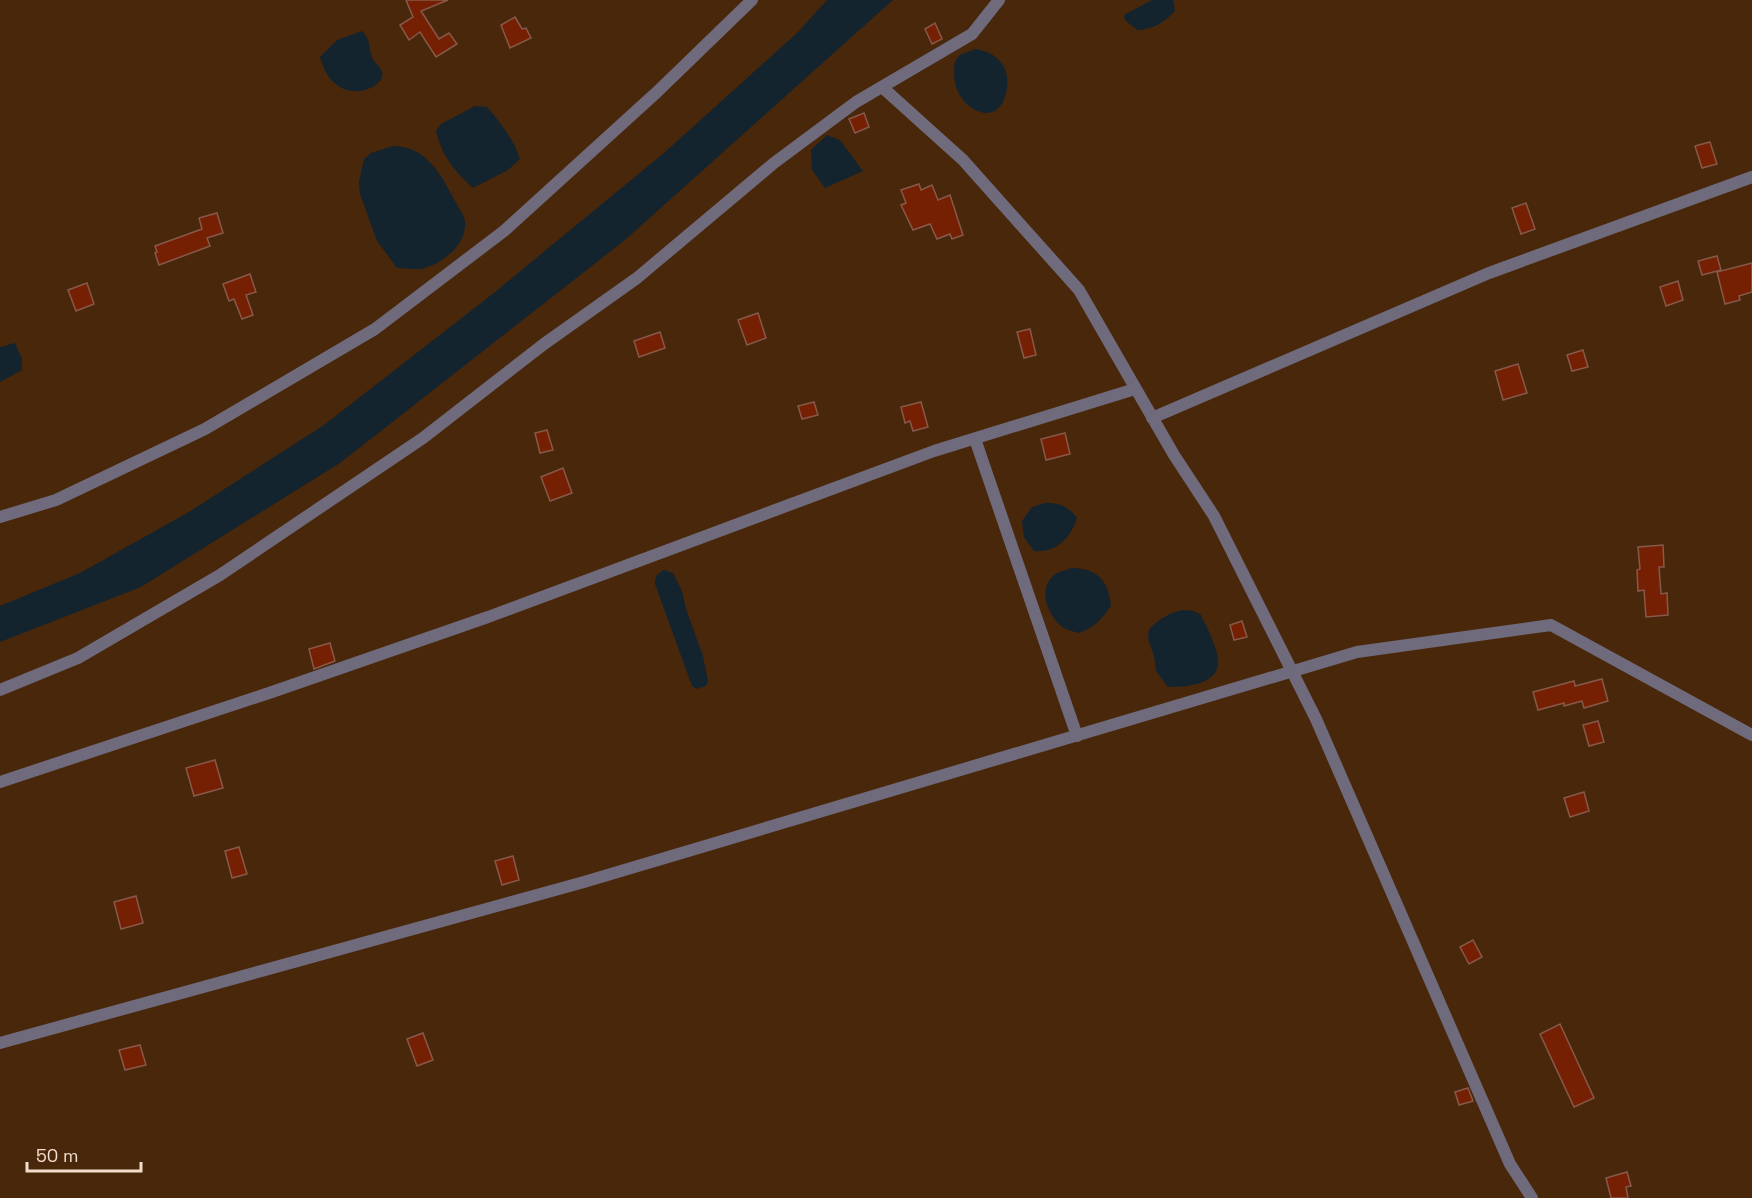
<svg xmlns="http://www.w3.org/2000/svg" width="1752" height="1198" font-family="'Space Grotesk',sans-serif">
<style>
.water{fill:#13242f}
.building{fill:#762003;stroke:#87594b;stroke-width:1.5}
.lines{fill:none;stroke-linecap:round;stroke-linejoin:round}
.minor{stroke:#6f6b7d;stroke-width:12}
</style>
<rect width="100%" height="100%" fill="#49270b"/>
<!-- water -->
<g class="water">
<polygon points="827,0 893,0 625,240 340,463 141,587 0,642 0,606 80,573 189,512 324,425 490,296 664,153 797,33"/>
<path d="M1152,0H1173L1175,11C1165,22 1152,30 1137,30L1125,20L1124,15Z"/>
<path d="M362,31C371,39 368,46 372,57C374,63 381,67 382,72C387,89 334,111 320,57L337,40Z"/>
<path d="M976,49C996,52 1010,66 1007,88C1001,133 954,110 954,74C954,67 954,61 959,56C963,53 971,51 976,49Z"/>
<path d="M475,106L487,107C500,122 514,140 520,159L508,170L473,188C454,171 442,156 436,131L441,124Z"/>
<polygon points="827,135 840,140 863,171 825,188 812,170 811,150"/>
<path d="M393,146C426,146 441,174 455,201C458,207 464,214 465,222C467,244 444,262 425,268C418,271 406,268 397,268L377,241L360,194L359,182L364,159L371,153Z"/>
<polygon points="15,343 22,359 22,370 0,382 0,347"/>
<path d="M1045,503C1060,503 1068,506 1077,518C1071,538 1056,553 1034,551L1024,537L1022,521L1032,507Z"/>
<path d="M1072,568C1098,568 1109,582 1111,606C1102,619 1095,627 1079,633C1073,631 1066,630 1061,626C1048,615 1037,589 1054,575C1059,571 1067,570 1072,568Z"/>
<path d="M664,570L673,573L682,591L686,609L703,656L708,681L706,686L696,689L692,686L655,584C655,576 657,574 664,570Z"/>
<path d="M1183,610L1194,611L1201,615C1207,628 1216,644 1218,659C1221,685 1186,687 1168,687L1156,671L1154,656L1148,639L1149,629C1158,620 1170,612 1183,610Z"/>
</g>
<!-- building -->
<g class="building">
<polygon points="406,0 448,0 421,11 439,39 449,33 457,44 436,57 420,32 409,40 400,25 413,17"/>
<polygon points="515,17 522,29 526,28 531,38 510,48 501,25"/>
<polygon points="935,23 942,39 932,44 925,29"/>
<polygon points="864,113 869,127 855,133 849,119"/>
<polygon points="1710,142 1717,164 1702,168 1695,146"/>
<polygon points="919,184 921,190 932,185 938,200 950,195 963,235 952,239 950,234 937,239 930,224 913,230 901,205 906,203 901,190"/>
<polygon points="1526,203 1535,229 1521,234 1512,208"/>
<polygon points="217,213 223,233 207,238 210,246 159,265 155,253 157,252 155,246 202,229 199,218"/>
<polygon points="1717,256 1721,270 1702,275 1698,261"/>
<polygon points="1752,263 1752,292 1739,296 1740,300 1725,304 1717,272"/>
<polygon points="250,274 256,292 246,295 253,315 242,319 234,299 229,301 223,284"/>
<polygon points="1678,281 1683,300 1666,306 1660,287"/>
<polygon points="87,283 94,304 76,311 68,290"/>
<polygon points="758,313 766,338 747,345 738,320"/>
<polygon points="1030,329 1036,355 1024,358 1017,332"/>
<polygon points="660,332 665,348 639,357 634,341"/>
<polygon points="1583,350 1588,367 1572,371 1567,355"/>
<polygon points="1518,364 1527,393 1503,400 1495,371"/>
<polygon points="814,402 818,415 802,419 798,406"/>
<polygon points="921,402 928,427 913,431 910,421 905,423 901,407"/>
<polygon points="547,430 553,450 540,453 535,433"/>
<polygon points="1065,433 1070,454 1046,460 1041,439"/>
<polygon points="563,468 572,493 550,501 541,477"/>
<polygon points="1663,545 1664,567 1659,567 1661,594 1667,593 1668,615 1646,617 1644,590 1638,591 1637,570 1640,569 1638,547"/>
<polygon points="1242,621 1247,637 1234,640 1230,625"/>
<polygon points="330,643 335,661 314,669 309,649"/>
<polygon points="1602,679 1608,701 1584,708 1582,701 1564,706 1564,703 1538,710 1533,692 1574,681 1575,686"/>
<polygon points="1598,721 1604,742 1589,746 1583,725"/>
<polygon points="215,760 223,788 194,796 186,768"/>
<polygon points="1584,792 1589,811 1570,817 1564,798"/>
<polygon points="239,847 247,874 232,878 225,851"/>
<polygon points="513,856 519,880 502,885 495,861"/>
<polygon points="136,896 143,923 121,929 114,902"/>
<polygon points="1473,940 1482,957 1469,964 1460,947"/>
<polygon points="1560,1024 1594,1098 1574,1107 1540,1034"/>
<polygon points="423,1033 433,1060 417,1066 407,1039"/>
<polygon points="140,1045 146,1065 125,1070 119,1050"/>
<polygon points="1468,1088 1473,1101 1459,1105 1455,1092"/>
<polygon points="1627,1172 1631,1186 1626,1187 1628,1198 1611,1198 1606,1178"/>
</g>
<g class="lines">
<!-- minor -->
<g class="minor">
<polyline points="882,87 963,160 1079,290 1174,455 1214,516 1316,719 1510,1164 1532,1198"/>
<polyline points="1152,418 1489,273 1752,177"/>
<polyline points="975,439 1077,736"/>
<polyline points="0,517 56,500 205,429 375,329 504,231 657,92 752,0"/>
<polyline points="0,690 78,658 220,575 423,438 544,344 637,278 774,163 856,102 972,34 999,0"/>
<polyline points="0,782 272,692 488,617 934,451 1135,389"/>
<polyline points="0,1043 584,882 1357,652 1551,625 1752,735"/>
</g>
</g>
<!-- scale -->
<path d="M27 1162v9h114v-9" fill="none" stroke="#f3ddcd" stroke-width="3"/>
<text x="36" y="1162" font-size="18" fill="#f3ddcd" stroke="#49270b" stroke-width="4.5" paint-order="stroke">50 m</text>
</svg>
